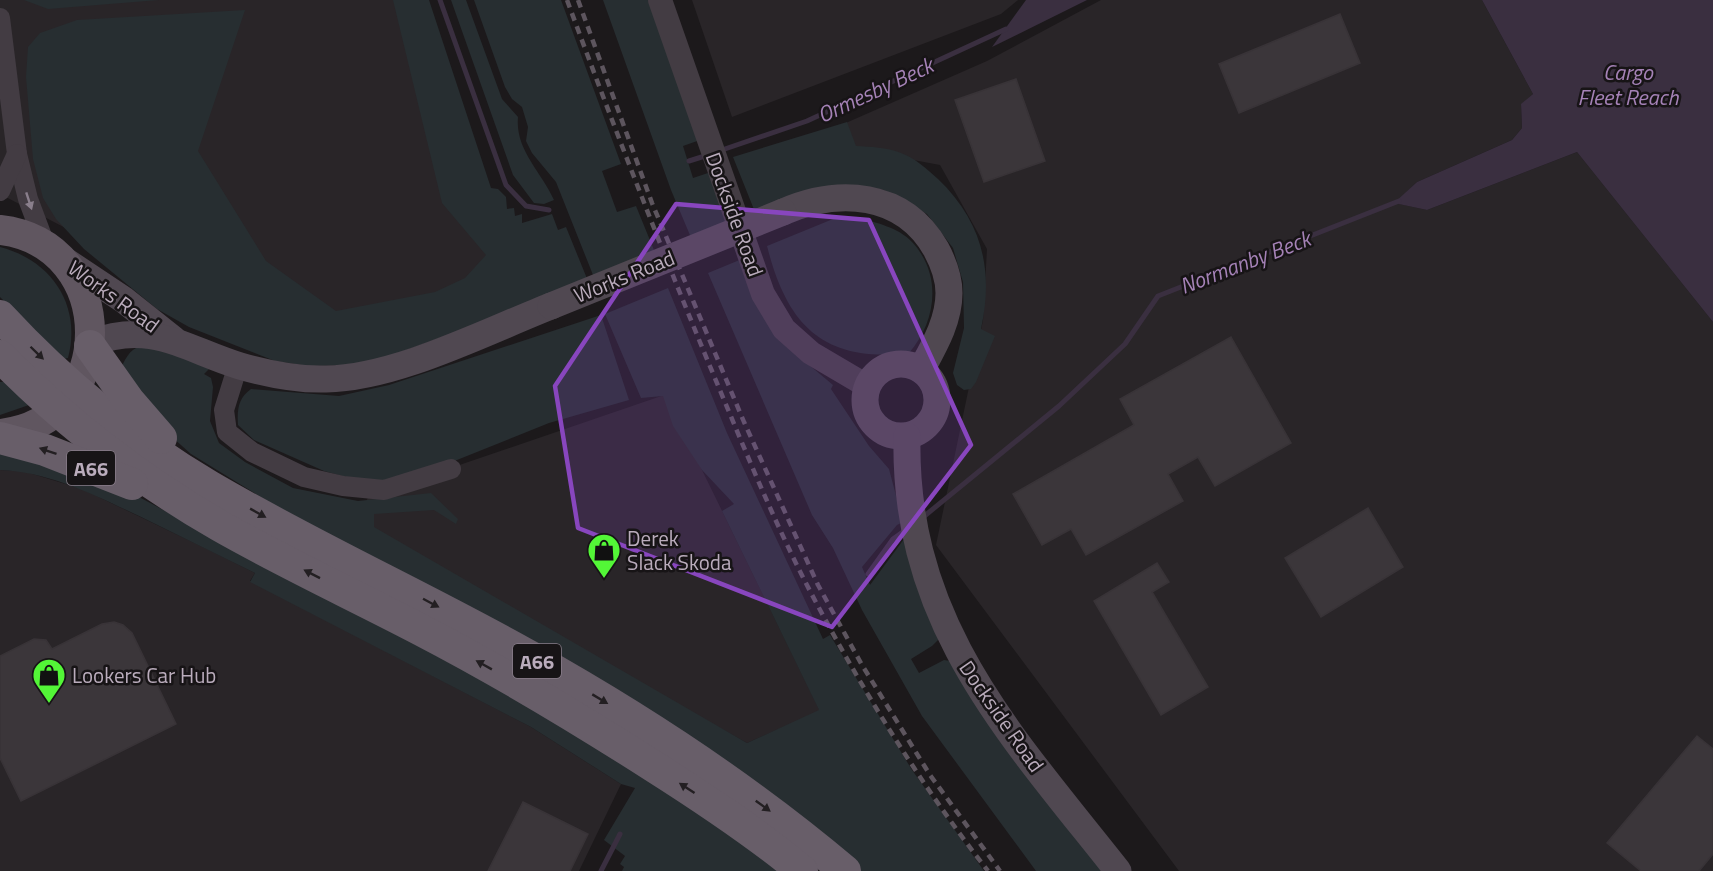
<svg xmlns="http://www.w3.org/2000/svg" width="1713" height="871" font-family="'Titillium Web',sans-serif">
<style>
.built{fill:#292528}
.green{fill:#272e31}
.water{fill:#3a2f40}
.lines{fill:none;stroke-linecap:round;stroke-linejoin:round}
.stream{stroke:#3a2f40;stroke-width:5}
.building{fill:#3b363a;stroke:#383337;stroke-width:1.5}
.minor{stroke:#433c43;stroke-width:20}
.tertiary{stroke:#433c43;stroke-width:24}
.secondary{stroke:#504851;stroke-width:27}
.primary{stroke:#605660;stroke-width:30}
.trunk{stroke:#685e69;stroke-width:32}
.rail{stroke:#5d555e;stroke-width:4.5;stroke-dasharray:8 6;stroke-linecap:butt}
.secondary-bridge{stroke:#504851;stroke-width:27}
.oneway{fill:#8a7f8c}
.oneway2{fill:#231f22}
.marked{fill:#8846be;fill-opacity:0.2;stroke:#8846be;stroke-width:4.5;stroke-linejoin:round}
.labels{text-anchor:middle;dominant-baseline:central;stroke-width:5;stroke-linejoin:round;paint-order:stroke}
.shield{fill:#171416;stroke:#897e8a;stroke-width:1.5}
.shield-label{font-size:20px;font-weight:bold;fill:#baacbc}
.street-label{font-size:21px;fill:#baacbc;stroke:#171416}
.poi-label{font-size:21px;fill:#baacbc;stroke:#171416;text-anchor:start}
.water-label{font-size:22px;font-style:italic;fill:#a582b7;stroke:#171416}
</style>
<rect width="100%" height="100%" fill="#1c191b"/>
<!-- built -->
<g class="built">
<polygon points="0,0 404,0 504,275 334,324 187,291 0,194"/>
<polygon points="692,0 1018,0 1001,14 732,117"/>
<polygon points="1101,0 1482,0 1533,94 1521,105 1522,128 1512,140 1417,182 1395,203 1427,210 1577,152 1713,322 1713,871 1179,871 936,545 983,320 987,249 940,165 807,140 987,61"/>
<polygon points="673,392 678,421 820,711 747,743 357,526 371,489 433,474"/>
<polygon points="0,470 23,471 82,489 205,548 255,573 250,581 531,727 621,784 579,871 0,871"/>
</g>
<!-- green -->
<g class="green">
<polygon points="24,0 159,0 48,9"/>
<polygon points="393,0 429,0 491,188 498,189 506,197 507,209 514,208 515,216 522,214 522,223 552,214 558,230 566,227 588,281 520,309 365,365 309,366 275,361 189,327 157,309 84,249 56,219 43,198 33,159 26,77 28,47 40,33 77,20 245,10 198,151 266,261 336,311 435,292 465,278 486,255 442,203"/>
<path d="M451,0H466L502,99L518,117C515,150 541,171 554,200L544,204L534,203L513,175Z"/>
<polygon points="474,0 561,0 621,164 602,171 617,212 636,206 656,255 595,280 556,182 532,153 526,141 528,127 522,107 512,99 505,87"/>
<polygon points="603,0 648,0 700,140 683,146 693,178 711,172 731,225 692,240 671,190"/>
<path d="M847,122L856,146C871,147 886,147 901,153C915,158 927,169 938,179C982,221 994,270 981,329L995,336L976,382L971,389L964,390L957,385L953,373L964,328L963,282L953,248L927,214L884,190L860,186L755,212L733,157Z"/>
<path d="M857,217C876,223 898,227 912,242C943,275 936,322 909,353C823,363 787,325 767,246L833,219Z"/>
<path d="M0,247C51,260 82,305 68,358L63,359L0,297Z"/>
<polygon points="742,259 777,338 833,385 831,389 869,446 889,469 903,522 897,525 862,567 870,585 904,539 940,638 932,646 911,659 919,673 944,660 950,661 1102,871 1036,871 922,716 862,610 833,548 812,515 708,273"/>
<path d="M668,288L727,433L823,639L830,635L912,770L984,871H861L837,851L191,454L154,421L120,371C124,361 129,349 141,346C156,342 194,363 209,369L204,374L211,378L213,387L210,421L219,443L245,462L293,488L358,501L431,493L458,519L456,524L434,510L374,514V527L747,743L819,710L722,511L734,504L702,470L673,426L663,396L641,398L605,314Z"/>
<path d="M601,315L629,400L549,423L432,470L372,484L324,471L254,440L238,425C237,410 238,398 251,389L339,396L389,385Z"/>
<polygon points="0,382 7,382 29,405 0,415"/>
<path d="M0,451L139,497L544,713L718,823L778,871H622L624,867L620,864L625,856L604,840L635,788L621,784L531,727L250,582L255,573C216,554 178,535 139,516C94,495 50,472 0,470Z"/>
</g>
<!-- water -->
<g class="water">
<polygon points="1026,0 1087,0 992,47"/>
<polygon points="1482,0 1713,0 1713,322 1577,152 1427,210 1394,203 1417,182 1512,140 1522,128 1521,104 1533,94"/>
</g>
<g class="lines">
<!-- stream -->
<g class="stream">
<polyline points="440,0 506,185 526,206 549,210"/>
<polyline points="719,151 807,121 1006,29"/>
<polyline points="689,161 708,155"/>
<polyline points="922,518 1059,406 1125,344 1158,296 1399,201"/>
<polyline points="868,574 893,539 907,529"/>
<polyline points="601,871 620,834"/>
</g>
</g>
<!-- building -->
<g class="building">
<polygon points="1340,14 1360,63 1239,113 1219,64"/>
<polygon points="1016,79 1045,161 984,182 955,100"/>
<polygon points="1231,337 1291,443 1215,486 1198,457 1168,474 1183,501 1086,555 1071,529 1042,545 1013,494 1134,425 1120,399"/>
<polygon points="1368,508 1403,567 1321,617 1285,558"/>
<polygon points="1157,563 1169,582 1152,592 1208,687 1161,715 1094,601"/>
<polygon points="114,622 123,625 132,633 176,724 21,801 0,758 0,656 34,639 46,640 52,649 102,624"/>
<polygon points="1697,736 1713,749 1713,854 1699,871 1641,871 1607,843"/>
<polygon points="523,802 588,834 570,871 488,871"/>
</g>
<g class="lines">
<!-- minor -->
<g class="minor">
<polyline points="0,18 17,154 28,199 46,247"/>
<polyline points="0,191 17,154"/>
<polyline points="238,365 224,410 227,432 252,452 304,477 343,486 384,490 451,469"/>
</g>
<!-- tertiary -->
<polyline class="tertiary" points="660,0 763,294 784,329 811,353 867,386"/>
<!-- secondary -->
<g class="secondary">
<path d="M783,212C838,188 903,191 936,249C943,262 949,278 949,293C949,321 934,346 921,370"/>
<polyline points="58,256 124,300 173,339"/>
<path d="M91,343C152,320 185,349 240,366C268,374 296,380 326,379C396,378 485,332 551,306"/>
<circle cx="901" cy="400" r="36"/>
<path d="M907,436C903,623 1010,734 1118,871"/>
</g>
<!-- primary -->
<path class="primary" d="M0,230C120,244 120,422 0,434"/>
<!-- trunk -->
<g class="trunk">
<path d="M0,316C61,382 132,440 209,486C313,547 424,597 529,656C640,718 748,789 845,871"/>
<polyline points="90,346 129,401 161,438"/>
<path d="M0,356C65,422 140,480 220,526C285,563 354,595 421,630C500,671 578,718 653,766C705,799 755,832 802,871"/>
<polyline points="0,438 45,450 132,484"/>
</g>
<!-- rail -->
<g class="rail">
<path d="M567,0C612,122 659,243 709,364C741,440 772,518 810,591C861,688 920,784 988,871"/>
<polyline points="578,0 652,203 744,422 818,585 862,665 930,775 1000,871"/>
</g>
<!-- secondary-bridge -->
<polyline class="secondary-bridge" points="551,306 783,212"/>
</g>
<!-- one-way arrows -->
<defs><path id="oneway-solid" d="M-6-.8H1V-3.2L6.5 0L1 3.2V.8H-6Z" transform="scale(1.5)"/></defs>
<use class="oneway" href="#oneway-solid" transform="translate(29 201) rotate(72)"/>
<g class="oneway2">
<use href="#oneway-solid" transform="translate(37 353) rotate(44)"/>
<use href="#oneway-solid" transform="translate(48 451) rotate(-161)"/>
<use href="#oneway-solid" transform="translate(258 513) rotate(29)"/>
<use href="#oneway-solid" transform="translate(312 574) rotate(-153)"/>
<use href="#oneway-solid" transform="translate(431 603) rotate(28)"/>
<use href="#oneway-solid" transform="translate(484 665) rotate(-151)"/>
<use href="#oneway-solid" transform="translate(600 699) rotate(31)"/>
<use href="#oneway-solid" transform="translate(687 788) rotate(-147)"/>
<use href="#oneway-solid" transform="translate(763 806) rotate(36)"/>
</g>
<!-- marked area -->
<path class="marked" d="M676,204L869,220L971,445L832,627L578,528L555,386Z"/>
<!-- icons -->
<defs>
<symbol id="shop-pin" viewBox="-11 -11 22 30"><path d="M0 17L-7.5 6A9.5 9.5 0 1 1 7.5 6Z" fill="#53f637" stroke="#171416"/><path d="M-5-2.5h2.3a2.7 3.5 0 0 1 5.4 0H5L5.5 6h-11ZM-1.5-2.5h3a1.5 2.3 0 0 0-3 0Z" fill="#111"/></symbol>
</defs>
<g fill-rule="evenodd">
<use href="#shop-pin" x="585" y="531" width="38" height="52"/>
<use href="#shop-pin" x="30" y="656" width="38" height="52"/>
</g>
<g class="labels">
<!-- shield labels -->
<g class="shield">
<rect x="67" y="451" width="48" height="34" rx="4.5"/>
<rect x="513" y="644" width="48" height="34" rx="4.5"/>
</g>
<g class="shield-label">
<text x="91" y="468">A66</text>
<text x="537" y="661">A66</text>
</g>
<!-- street labels -->
<g class="street-label">
<text transform="translate(735 214) rotate(70)">Dockside Road</text>
<text transform="translate(624 276) rotate(-22)">Works Road</text>
<text transform="translate(114 296) rotate(36)">Works Road</text>
<text transform="translate(1002 716) rotate(55)">Dockside Road</text>
</g>
<!-- poi labels -->
<g class="poi-label">
<text x="627" y="538">Derek<tspan x="627" dy="24">Slack Skoda</tspan></text>
<text x="72" y="675">Lookers Car Hub</text>
</g>
<!-- water labels -->
<g class="water-label">
<text x="1628" y="72">Cargo<tspan x="1628" dy="25">Fleet Reach</tspan></text>
<text transform="translate(875 90) rotate(-25)">Ormesby Beck</text>
<text transform="translate(1245 262) rotate(-21)">Normanby Beck</text>
</g>
</g>
</svg>
